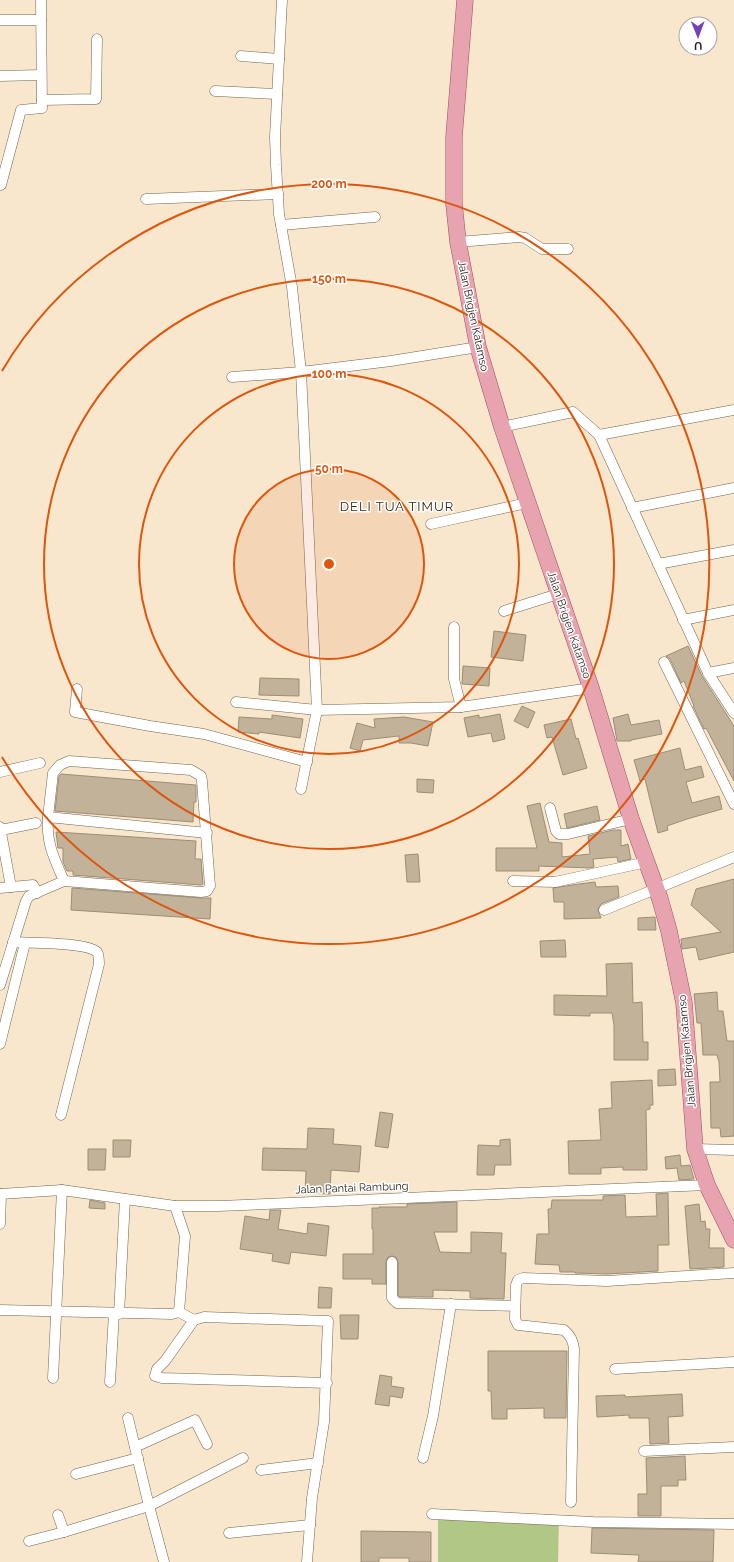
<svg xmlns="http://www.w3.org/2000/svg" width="734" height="1562" font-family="Raleway,sans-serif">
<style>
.green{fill:#b1c785}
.building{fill:#c3b29a;stroke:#9c8d76}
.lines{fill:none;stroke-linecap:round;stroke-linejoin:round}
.minor-casing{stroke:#73644e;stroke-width:11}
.primary-casing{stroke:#9b4f5b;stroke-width:17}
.minor{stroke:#fff;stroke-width:10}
.primary{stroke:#e8a3b1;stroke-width:16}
.ring{fill:none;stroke:#de560d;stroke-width:2}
.labels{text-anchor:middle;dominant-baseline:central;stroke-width:3;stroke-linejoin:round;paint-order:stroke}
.street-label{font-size:11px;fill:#2a241b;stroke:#fff}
.quarter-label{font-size:13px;letter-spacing:1px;fill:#352914;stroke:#fff}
.centre{fill:#de560d;stroke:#fff;stroke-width:2}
.ring-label{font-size:12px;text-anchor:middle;font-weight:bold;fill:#de560d;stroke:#fff;stroke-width:3;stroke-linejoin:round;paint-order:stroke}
</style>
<rect width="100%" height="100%" fill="#f8e7cd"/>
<!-- green -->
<polygon class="green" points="438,1519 559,1520 558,1562 438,1562"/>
<!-- building -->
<g class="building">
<polygon points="494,631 526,635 523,661 491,657"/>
<polygon points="688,646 702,676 734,726 734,781 706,728 704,729 693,706 694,706 684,681 681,683 670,659 666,656"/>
<polygon points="463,666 490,668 489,686 462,684"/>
<polygon points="260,678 299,679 299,696 259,695"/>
<polygon points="522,706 535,712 528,728 514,721"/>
<polygon points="500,714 505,739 493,742 491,733 468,737 464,718 479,715 479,718"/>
<polygon points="628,714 631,725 659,720 662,734 631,740 631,741 617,741 613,718"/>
<polygon points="272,715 303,719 300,738 259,732 259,734 238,732 239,717 272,719"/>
<polygon points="404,717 433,722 428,746 411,743 399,743 399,736 363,740 360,751 350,748 357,723 375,728 374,719"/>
<polygon points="571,719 576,739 578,738 587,768 563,775 552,737 547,738 544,725"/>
<polygon points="680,748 685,770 701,766 704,777 686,782 692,803 719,796 722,809 687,819 667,826 668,830 658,833 645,779 640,781 634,760"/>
<polygon points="61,774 196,785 196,802 194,802 193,822 55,811 59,776"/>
<polygon points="417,779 434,780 433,793 417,792"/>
<polygon points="540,803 549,842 562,843 562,857 590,854 588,836 613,830 621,830 621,846 628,844 631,859 618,862 617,857 593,859 594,867 590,868 539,866 539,871 496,871 496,848 537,848 527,806"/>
<polygon points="597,806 600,820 567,828 564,814"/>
<polygon points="56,832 196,841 195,859 201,859 203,884 201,885 73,875 73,871 67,871 63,862 63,848 58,848"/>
<polygon points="418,854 420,882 407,882 405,855"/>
<polygon points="734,879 734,952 699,960 696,947 682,949 681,939 721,932 691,905 696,889"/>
<polygon points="595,882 596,887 618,886 619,897 601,904 598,910 601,918 564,919 564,902 554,902 553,888 579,884"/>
<polygon points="72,888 200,898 211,898 210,919 71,910"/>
<polygon points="655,917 656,930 638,930 638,918"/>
<polygon points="565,940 566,957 541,957 540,941"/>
<polygon points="632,963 633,1003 642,1002 643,1042 648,1042 648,1060 614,1060 614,1025 612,1013 590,1013 590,1016 554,1015 554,995 607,996 606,964"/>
<polygon points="717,992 718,1011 723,1011 727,1041 734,1041 734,1136 721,1137 720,1128 711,1128 710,1082 720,1082 719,1062 717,1055 703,1055 701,1023 697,1023 694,994"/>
<polygon points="675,1069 676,1085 658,1086 658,1070"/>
<polygon points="652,1080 653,1105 650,1105 650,1109 646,1110 647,1170 623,1170 623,1167 601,1168 601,1174 569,1174 568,1141 601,1140 599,1109 612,1108 611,1082"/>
<polygon points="380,1112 393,1114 388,1148 375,1146"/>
<polygon points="308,1128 334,1129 333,1144 361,1146 359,1172 331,1170 330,1194 305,1193 306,1171 262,1170 263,1148 307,1149"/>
<polygon points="510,1139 511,1165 495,1165 494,1175 477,1175 478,1145 500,1146 500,1140"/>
<polygon points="113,1140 131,1140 130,1157 113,1157"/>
<polygon points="88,1149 106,1149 105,1170 88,1170"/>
<polygon points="680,1155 681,1166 690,1165 694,1179 679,1180 677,1168 666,1169 665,1157"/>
<polygon points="668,1193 669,1245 658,1245 658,1271 607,1274 575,1273 575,1272 560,1272 559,1265 535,1264 537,1234 549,1234 548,1209 551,1209 552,1200 603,1200 603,1196 625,1195 626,1217 657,1216 656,1194"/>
<polygon points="90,1200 105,1203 105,1209 89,1208"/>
<polygon points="457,1202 457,1232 434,1232 440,1252 471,1253 471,1232 502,1233 501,1253 506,1253 504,1299 470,1298 470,1291 433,1290 433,1297 400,1297 398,1295 398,1262 396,1257 392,1256 388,1257 386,1262 386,1284 372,1284 372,1279 343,1279 343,1254 373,1254 373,1229 372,1229 372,1208 379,1208 379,1207 407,1207 407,1204"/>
<polygon points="699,1204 701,1222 705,1221 706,1229 710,1229 709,1248 724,1248 724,1267 690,1269 685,1206"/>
<polygon points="270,1210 281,1210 278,1229 307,1234 308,1223 329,1226 326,1256 291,1252 289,1264 272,1261 273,1254 240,1249 245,1216 269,1220"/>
<polygon points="319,1287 332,1288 331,1308 318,1308"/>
<polygon points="340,1315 359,1315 358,1339 341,1339"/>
<polygon points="488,1351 567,1351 566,1418 544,1418 544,1408 507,1409 507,1419 492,1419 491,1391 488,1391"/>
<polygon points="380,1375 392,1377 391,1386 404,1388 402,1398 390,1396 389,1406 375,1404"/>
<polygon points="682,1394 683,1416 668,1417 669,1443 650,1444 649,1418 629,1418 629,1415 597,1417 596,1396 625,1395 625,1397"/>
<polygon points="685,1456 686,1480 678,1480 678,1486 661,1486 661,1516 638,1516 638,1494 647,1494 646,1458"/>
<polygon points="592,1528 714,1530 713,1562 638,1562 639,1555 591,1553"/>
<polygon points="361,1531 431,1532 431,1562 409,1562 409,1558 379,1558 379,1562 361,1562"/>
</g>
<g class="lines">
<defs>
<g id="minor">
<polyline points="282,0 275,137 276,165 279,214 292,287 301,372 391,361 478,347"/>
<polyline points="0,20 41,20"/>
<polyline points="241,56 279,59"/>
<polyline points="0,76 41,75"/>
<polyline points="215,91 277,94"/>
<polyline points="42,100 96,99 97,39"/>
<polyline points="1,185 21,110 42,108 41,0"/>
<polyline points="146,199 278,194"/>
<polyline points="281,225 375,217"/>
<polyline points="458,242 519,237 525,238 542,249 568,249"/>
<polyline points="232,377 301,372 317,710 461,707 591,688"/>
<polyline points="502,427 573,412 599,435 708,673 734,713"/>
<polyline points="599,435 734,410"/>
<polyline points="632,508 734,488"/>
<polyline points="431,524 527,503"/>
<polyline points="658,564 734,550"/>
<polyline points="504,611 558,594"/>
<polyline points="683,620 734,610"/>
<polyline points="454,627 454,679 461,707"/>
<polyline points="664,662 734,804"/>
<polyline points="708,673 734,668"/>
<polyline points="77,689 75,712 150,726 204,734 307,762"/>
<polyline points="236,702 317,710 301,789"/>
<polyline points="0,772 40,763"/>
<polyline points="550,808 556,831 559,834 568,834 631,819"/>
<polyline points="0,827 11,887"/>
<polyline points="1,830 36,823"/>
<path d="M64,881C54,858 46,843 48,817L207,833"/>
<polyline points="513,881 555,882 647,862"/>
<polyline points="0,888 33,885 37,893"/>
<polyline points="604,910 734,857"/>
<path d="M13,942C29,943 87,942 97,952C99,955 99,960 99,964L61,1115"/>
<polyline points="0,985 26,901 29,896 64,881 201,892 207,891 210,886 202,781 201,776 191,770 69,761 60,765 53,773 48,817"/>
<polyline points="0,1044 25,943"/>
<polyline points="695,1149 734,1150"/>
<polyline points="0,1194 62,1190 175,1206 219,1206 707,1185"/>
<polyline points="175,1206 185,1236 179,1312"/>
<polyline points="0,1224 1,1194"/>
<polyline points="392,1262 392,1298 397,1303 515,1306"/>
<polyline points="0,1310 172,1314 179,1312 194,1320"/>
<polyline points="119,1314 125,1199"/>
<polyline points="615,1369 734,1362"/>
<polyline points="53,1378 62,1190"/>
<polyline points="110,1382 114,1313"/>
<polyline points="128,1418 149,1506 164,1562"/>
<polyline points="135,1447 195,1420 207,1444"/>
<polyline points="644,1451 734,1447"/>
<polyline points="423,1458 433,1416 451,1304"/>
<polyline points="261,1470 318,1463"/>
<polyline points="76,1474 138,1458"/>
<path d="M571,1502L574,1349C573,1341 571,1336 564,1330L518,1325L515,1319L516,1285L518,1280L523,1278L607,1281L734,1273"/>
<polyline points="432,1514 593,1522 734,1524"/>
<polyline points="58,1515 64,1532"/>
<polyline points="229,1533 310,1525"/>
<polyline points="29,1541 64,1532 149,1506 243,1458"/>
<polyline points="307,1562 312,1498 324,1422 328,1321 204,1317 194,1320 165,1361 157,1369 155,1376 162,1378 327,1383"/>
</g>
<polyline id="primary" points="465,0 454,137 454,204 458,242 478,347 502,427 591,688 631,819 660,899 669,931 684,1003 695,1149 707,1185 734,1240"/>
</defs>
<!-- minor casing -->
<use href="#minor" class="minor-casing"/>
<!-- primary casing -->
<use href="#primary" class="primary-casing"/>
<!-- minor -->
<use href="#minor" class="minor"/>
<!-- primary -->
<use href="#primary" class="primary"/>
</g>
<!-- distance rings -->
<circle cx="329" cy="564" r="95" fill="#de560d" fill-opacity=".12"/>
<g class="ring">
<circle cx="329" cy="564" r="95"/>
<circle cx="329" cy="564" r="190"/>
<circle cx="329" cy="564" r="285"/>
<path d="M2 371A380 380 0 1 1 2 757"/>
</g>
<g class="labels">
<!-- street labels -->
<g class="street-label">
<text transform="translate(473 316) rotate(78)">Jalan Brigjen Katamso</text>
<text transform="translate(569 625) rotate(71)">Jalan Brigjen Katamso</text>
<text transform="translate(687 1051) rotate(-95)">Jalan Brigjen Katamso</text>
<text transform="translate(352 1188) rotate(-2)">Jalan Pantai Rambung</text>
</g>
<!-- quarter labels -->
<g class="quarter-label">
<text x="397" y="506">DELI TUA TIMUR</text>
</g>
</g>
<circle cx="329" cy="564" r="6" class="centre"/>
<g class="ring-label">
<text x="329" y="188">200 m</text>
<text x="329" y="283">150 m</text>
<text x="329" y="378">100 m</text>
<text x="329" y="473">50 m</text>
</g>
<!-- north arrow -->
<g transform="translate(698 36) rotate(179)"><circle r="19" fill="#ffffff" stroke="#aaa7a4"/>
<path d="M0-3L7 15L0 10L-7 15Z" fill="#7441b8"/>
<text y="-6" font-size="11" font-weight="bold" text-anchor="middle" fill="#2a241b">U</text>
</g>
</svg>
